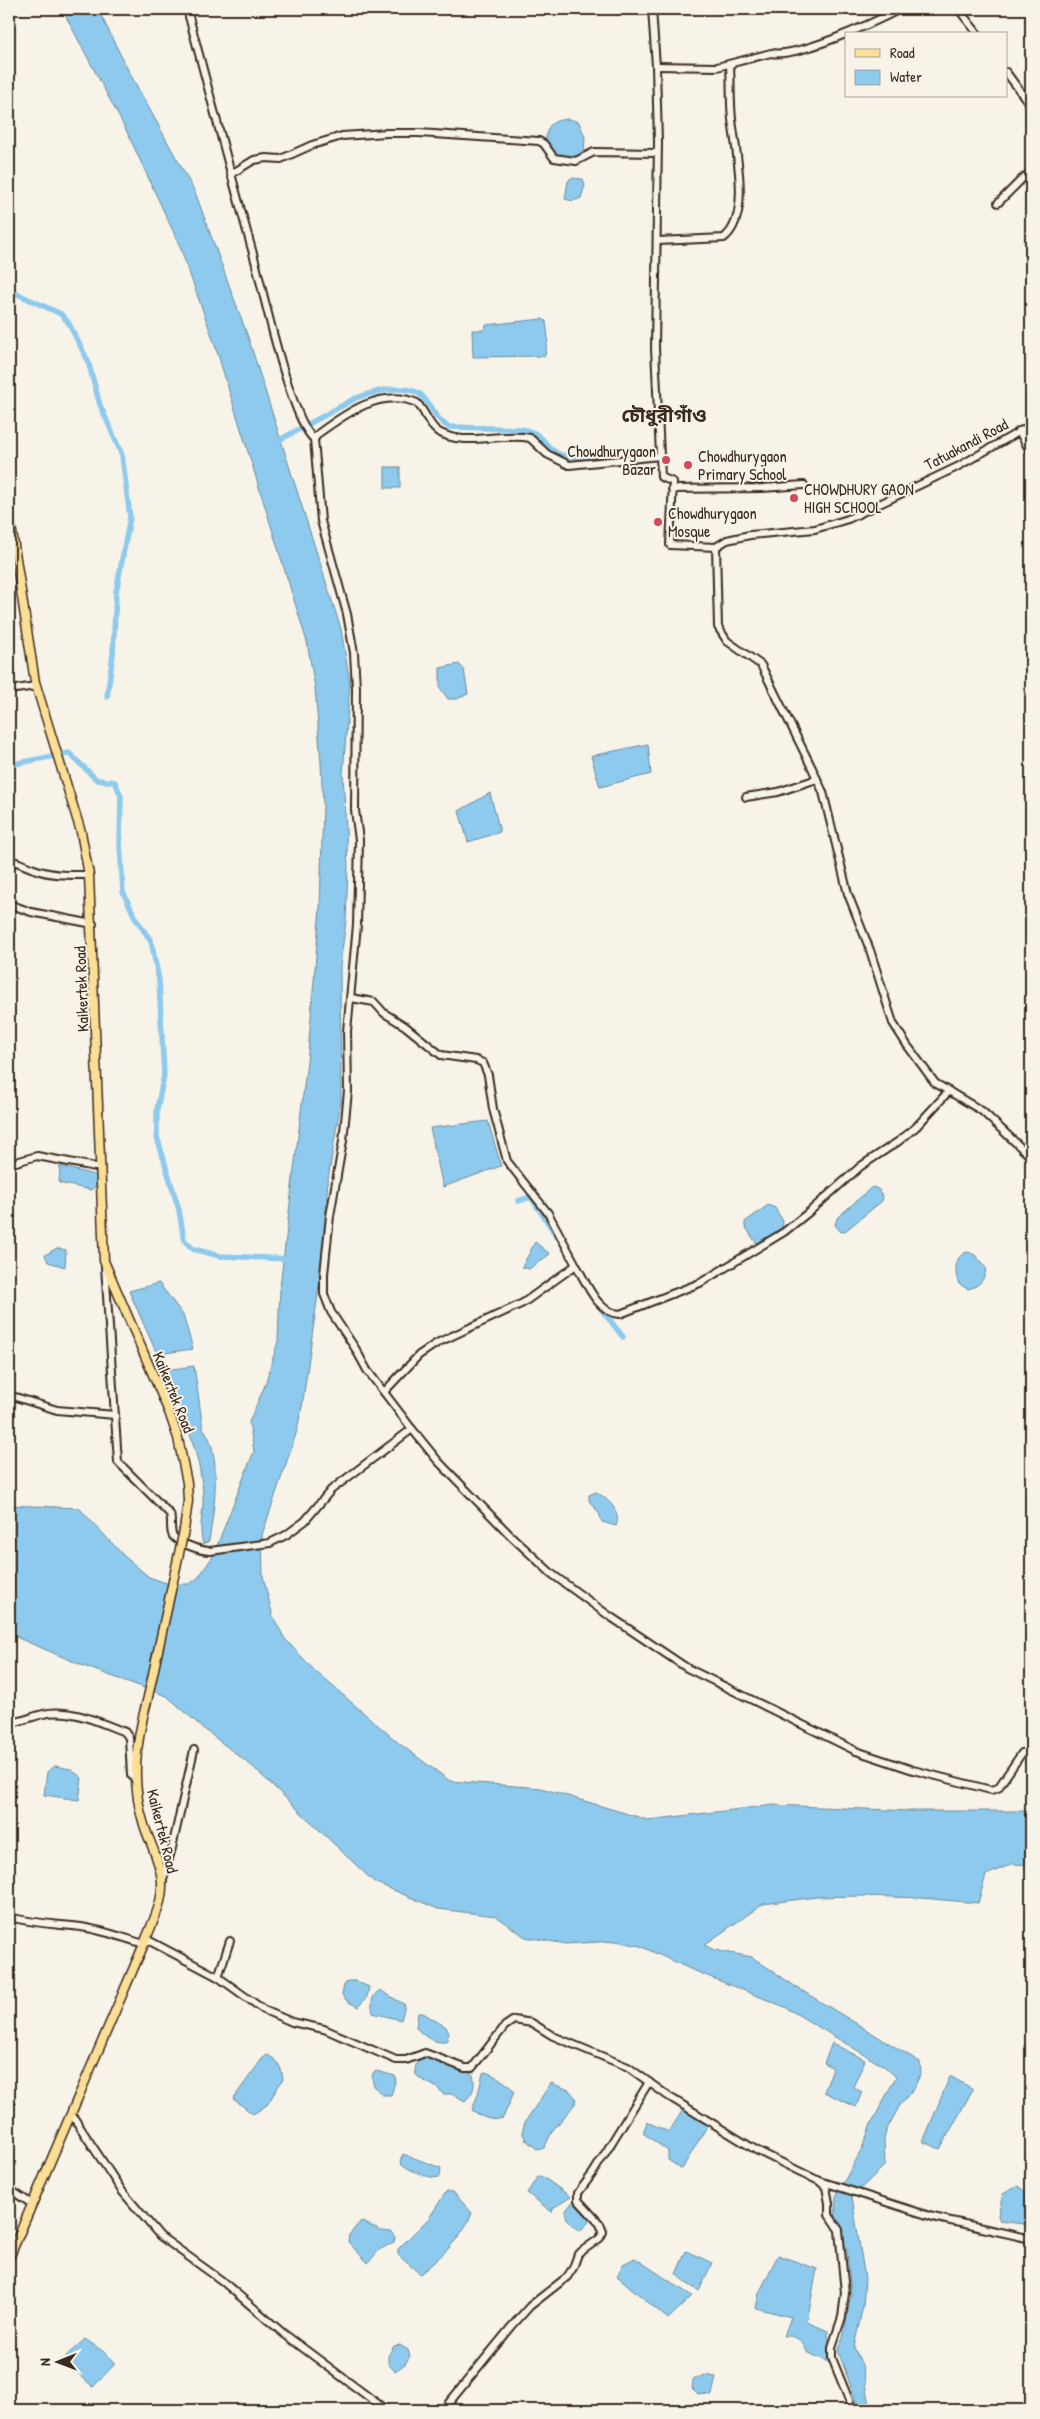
<svg xmlns="http://www.w3.org/2000/svg" width="1040" height="2419" font-family="'Patrick Hand','Noto Sans Bengali',sans-serif">
<style>
.water{fill:#8dcaed;stroke:#6c8a9a}
.lines{fill:none;stroke-linecap:round;stroke-linejoin:round}
.canal{stroke:#8dcaed;stroke-width:5.5}
.minor-casing{stroke:#3b2a1e;stroke-width:10}
.major-casing{stroke:#3b2a1e;stroke-width:11}
.minor{stroke:#f7f3e8;stroke-width:6}
.major{stroke:#fbdf96;stroke-width:8}
.major-bridge-casing{stroke:#3b2a1e;stroke-width:11;stroke-linecap:butt}
.major-bridge{stroke:#fbdf96;stroke-width:8}
.poi-dot{fill:#d1495b;stroke:#f7f3e8;stroke-width:2}
.labels{text-anchor:middle;dominant-baseline:central;stroke-width:4;stroke-linejoin:round;paint-order:stroke}
.street-label{font-size:16px;fill:#3b2a1e;stroke:#f7f3e8}
.poi-label{font-size:16px;fill:#3b2a1e;stroke:#f7f3e8;text-anchor:start}
.quarter-label{font-size:19px;font-weight:bold;fill:#3b2a1e;stroke:#f7f3e8}
</style>
<rect width="100%" height="100%" fill="#f7f3e8"/>
<filter id="ink" filterUnits="userSpaceOnUse"><feTurbulence type="fractalNoise" baseFrequency=".02" numOctaves="2"/><feDisplacementMap in="SourceGraphic" scale="10" xChannelSelector="R" yChannelSelector="G"/><feConvolveMatrix kernelMatrix="1 2 1 2 8 2 1 2 1" color-interpolation-filters="sRGB"/></filter>
<g filter="url(#ink)">
<!-- water -->
<g class="water">
<polygon points="62,9 98,9 128,70 195,192 248,337 341,629 350,683 343,774 348,867 346,921 340,966 341,1101 328,1179 323,1258 302,1407 296,1434 262,1535 263,1576 273,1617 285,1639 315,1671 401,1745 450,1781 541,1788 648,1820 774,1805 911,1811 1031,1811 1031,1865 1012,1864 986,1875 978,1903 921,1898 864,1896 816,1897 763,1904 704,1945 714,1950 752,1957 796,1987 920,2062 921,2073 914,2088 900,2105 886,2131 884,2140 885,2165 852,2197 865,2279 863,2306 854,2347 863,2368 871,2410 859,2410 838,2350 843,2338 851,2294 847,2251 835,2216 836,2196 861,2151 871,2124 896,2077 885,2067 785,2007 690,1969 640,1946 616,1941 566,1944 525,1937 496,1916 438,1909 374,1882 253,1767 204,1729 167,1696 86,1667 9,1634 9,1505 79,1508 124,1556 149,1577 169,1584 189,1584 198,1578 213,1556 254,1451 249,1422 265,1385 278,1341 280,1287 308,1053 320,907 323,805 321,763 315,688 307,642 214,342 179,244 127,132"/>
<path d="M569,119L579,122L585,137L584,153L573,159L556,156L546,145C545,127 550,120 569,119Z"/>
<polygon points="571,178 583,179 585,185 581,198 573,201 565,199 568,181"/>
<polygon points="542,319 546,321 548,338 545,356 473,357 472,330 484,330 486,325"/>
<rect x="385" y="467" width="15" height="21"/>
<polygon points="459,664 464,670 468,694 457,699 448,699 440,688 440,668"/>
<polygon points="648,744 651,774 600,787 591,756"/>
<polygon points="490,793 500,832 468,842 459,811"/>
<polygon points="488,1121 501,1166 443,1187 430,1128"/>
<polygon points="60,1166 98,1176 97,1185 91,1190 59,1183"/>
<polygon points="872,1187 878,1189 883,1197 882,1201 845,1231 841,1232 835,1225 837,1218"/>
<polygon points="768,1205 775,1208 783,1221 782,1227 759,1244 756,1243 745,1226 745,1222"/>
<polygon points="535,1242 550,1254 529,1269 522,1267"/>
<polygon points="57,1248 66,1250 65,1267 48,1262 45,1255"/>
<path d="M968,1252L975,1255L986,1268C985,1279 980,1286 968,1289L959,1284C954,1273 954,1254 968,1252Z"/>
<polygon points="159,1283 183,1315 193,1349 157,1354 129,1291"/>
<path d="M194,1366L203,1428C223,1453 214,1510 209,1541L203,1544C198,1527 204,1511 203,1494C200,1451 181,1410 165,1370Z"/>
<path d="M596,1492C608,1499 622,1511 616,1526L602,1522L599,1513L589,1501V1495Z"/>
<polygon points="55,1766 71,1769 82,1778 79,1800 44,1795 47,1772"/>
<polygon points="348,1981 355,1981 369,1987 367,1997 358,2007 347,2001 342,1995 344,1985"/>
<path d="M380,1990L405,2005L401,2020L373,2013C371,2003 371,1996 380,1990Z"/>
<path d="M418,2013H423L446,2027L449,2033L446,2042C434,2043 423,2037 416,2027Z"/>
<polygon points="832,2043 865,2060 853,2087 862,2092 856,2107 824,2092 833,2068 824,2063"/>
<path d="M267,2055C278,2059 282,2069 283,2079L267,2105L253,2114L233,2099L262,2059Z"/>
<path d="M428,2055L461,2067L473,2075C476,2087 473,2093 465,2101L453,2094H443C440,2091 438,2088 434,2086C420,2078 408,2077 420,2057Z"/>
<path d="M377,2071L395,2076L396,2079L391,2095H382C376,2089 370,2083 373,2073Z"/>
<path d="M485,2072C495,2075 509,2083 514,2092L503,2118C490,2122 482,2117 472,2110L478,2094L483,2073Z"/>
<polygon points="950,2076 973,2089 940,2149 923,2142"/>
<polygon points="551,2083 569,2090 576,2098 575,2104 553,2130 544,2148 538,2150 526,2140 522,2132 525,2122"/>
<polygon points="684,2108 709,2123 682,2169 668,2160 668,2151 643,2133 647,2122 669,2132"/>
<path d="M403,2154L441,2168L440,2177C431,2180 407,2170 401,2163Z"/>
<polygon points="538,2176 543,2177 571,2197 553,2208 552,2212 527,2193"/>
<polygon points="1018,2186 1031,2196 1031,2225 1000,2221 998,2215 1003,2194"/>
<path d="M446,2192H453L472,2213C462,2238 440,2258 420,2274L398,2255V2249L429,2218Z"/>
<path d="M574,2200L590,2217L588,2223L580,2231C572,2226 567,2222 565,2212Z"/>
<polygon points="361,2221 381,2231 391,2232 395,2237 394,2242 379,2250 368,2263 348,2242 349,2235"/>
<polygon points="686,2251 712,2263 699,2291 686,2283 676,2274"/>
<path d="M778,2255L817,2269L807,2322L828,2331L830,2363L807,2352C803,2341 796,2335 784,2336L791,2317L756,2308L759,2293Z"/>
<polygon points="635,2258 692,2296 668,2319 617,2276 623,2264"/>
<polygon points="85,2339 107,2354 115,2364 93,2387 67,2363 66,2356"/>
<polygon points="400,2345 408,2350 410,2356 405,2364 395,2371 388,2364 388,2356 394,2346"/>
<polygon points="704,2375 716,2377 712,2395 698,2394 692,2388 693,2380"/>
</g>
<g class="lines">
<!-- canal -->
<g class="canal">
<polyline points="9,278 11,291 61,314 68,322 88,361 100,405 122,455 130,517 116,592 113,654 107,697"/>
<path d="M274,443L356,398C373,392 410,381 424,398C432,408 437,421 449,427L521,429C548,434 543,448 559,454C574,460 594,455 610,452"/>
<polyline points="9,765 69,753 97,780 115,782 121,796 120,843 123,892 136,919 151,941 159,980 164,1075 157,1109 157,1137 179,1210 184,1240 193,1249 220,1256 291,1259"/>
<polyline points="518,1201 531,1197 558,1238"/>
<polyline points="599,1306 623,1337"/>
</g>
<defs>
<g id="minor">
<path d="M187,9C209,92 231,175 254,257C263,291 291,421 314,439"/>
<polyline points="652,9 656,66 658,142 655,348 661,477 673,482 670,545 716,547"/>
<polyline points="959,10 978,34"/>
<path d="M656,66L717,67L771,53C798,58 875,22 900,9"/>
<polyline points="1006,72 1031,106"/>
<polyline points="231,174 254,160 266,158 281,159 312,145 342,136 387,133 419,133 539,141 544,144 554,158 576,161 594,152 657,153"/>
<polyline points="998,203 1023,178 1031,172"/>
<path d="M658,241L724,238C752,216 735,149 732,119C730,101 731,83 730,65"/>
<polyline points="1019,431 1031,453"/>
<polyline points="672,489 762,488 804,485"/>
<polyline points="716,547 718,627 727,641 761,665 812,768 823,792 848,894 870,950 893,1023 907,1045 935,1083 982,1111 1031,1157"/>
<polyline points="716,547 727,540 750,535 815,529 848,519 957,467 1031,425"/>
<polyline points="9,690 36,686"/>
<polyline points="746,797 778,792 817,779"/>
<path d="M9,860C19,862 25,866 34,869C52,876 71,875 89,875"/>
<polyline points="9,904 31,912 93,924"/>
<polyline points="351,998 374,1002 384,1013 405,1026 441,1055 476,1060 483,1063 488,1075 493,1109 507,1161 548,1213 576,1265"/>
<polyline points="9,1164 37,1156 101,1168"/>
<path d="M105,1266L118,1462L170,1514C172,1520 170,1528 172,1534C174,1542 201,1551 210,1551L270,1543L286,1535L305,1521L331,1490L412,1429L438,1461L510,1535L552,1574L608,1615L687,1668L856,1751L913,1770L991,1790L998,1788L1022,1753L1031,1752"/>
<path d="M384,1392L419,1355L437,1343L523,1303L576,1265C586,1282 597,1313 620,1314L700,1283L784,1232L809,1212L861,1166L899,1141L916,1127L949,1091"/>
<polyline points="9,1395 57,1410 115,1415"/>
<path d="M412,1429L367,1370L355,1348L331,1312L324,1294V1274L330,1216L343,1141L348,1091L347,1031L357,925L359,840L355,810L356,688L354,653L347,614L321,521L314,439L319,433C345,414 382,387 417,403C425,411 428,424 437,431C463,448 501,432 530,438L547,454L569,465L660,456"/>
<path d="M9,1723C21,1722 31,1717 43,1714C72,1708 98,1722 125,1732L129,1738L131,1775L136,1780"/>
<polyline points="163,1880 172,1848 194,1750"/>
<path d="M9,1917C36,1924 55,1924 81,1927C103,1930 124,1938 144,1944"/>
<polyline points="146,1939 218,1977 264,2010 292,2022 324,2029 396,2060 406,2060 425,2053 465,2068 472,2068 505,2026 514,2020 532,2023 553,2036 628,2067 668,2096 756,2150 817,2180 933,2217 1031,2239"/>
<polyline points="218,1977 230,1941"/>
<polyline points="72,2115 122,2191 160,2236 221,2280 283,2333 386,2410"/>
<polyline points="818,2180 826,2187 829,2203 829,2215 839,2230 845,2293 842,2317 832,2347 832,2358 853,2410"/>
<polyline points="9,2189 32,2204"/>
<polyline points="443,2410 512,2326 530,2306 567,2277 573,2268 578,2254 600,2238 603,2232 600,2224 578,2200 578,2193 593,2173 649,2082"/>
</g>
<g id="major">
<polyline points="9,513 35,682 81,832 89,875 104,1261 169,1412 178,1438 187,1483 188,1501 184,1530"/>
<path d="M9,2258L144,1944C151,1925 163,1904 162,1883C162,1865 149,1841 144,1825C130,1781 136,1741 148,1697"/>
</g>
</defs>
<!-- minor casing -->
<use href="#minor" class="minor-casing"/>
<!-- major casing -->
<use href="#major" class="major-casing"/>
<!-- minor -->
<use href="#minor" class="minor"/>
<!-- major -->
<use href="#major" class="major"/>
<defs>
<polyline id="major-bridge" points="148,1697 184,1530"/>
</defs>
<!-- major-bridge casing -->
<use href="#major-bridge" class="major-bridge-casing"/>
<!-- major-bridge -->
<use href="#major-bridge" class="major-bridge"/>
</g>
</g>
<!-- markers -->
<g class="poi-dot">
<circle cx="666" cy="460" r="5"/>
<circle cx="688" cy="465" r="5"/>
<circle cx="794" cy="498" r="5"/>
<circle cx="658" cy="522" r="5"/>
</g>
<g class="labels">
<!-- street labels -->
<g class="street-label">
<text transform="translate(966 444) rotate(-28)">Tatuakandi Road</text>
<text transform="translate(81 989) rotate(-92)">Kaikertek Road</text>
<text transform="translate(174 1392) rotate(68)">Kaikertek Road</text>
<text transform="translate(163 1831) rotate(76)">Kaikertek Road</text>
</g>
<!-- poi labels -->
<g class="poi-label">
<text x="656" y="451" text-anchor="end">Chowdhurygaon<tspan x="656" dy="18">Bazar</tspan></text>
<text x="698" y="456">Chowdhurygaon<tspan x="698" dy="18">Primary School</tspan></text>
<text x="804" y="489">CHOWDHURY GAON<tspan x="804" dy="18">HIGH SCHOOL</tspan></text>
<text x="668" y="513">Chowdhurygaon<tspan x="668" dy="18">Mosque</tspan></text>
</g>
<!-- quarter labels -->
<g class="quarter-label">
<text x="664" y="415">চৌধুরীগাঁও</text>
</g>
</g>
<!-- margin -->
<rect width="1040" height="2419" fill="none" stroke="#f7f3e8" stroke-width="30"/>
<rect x="15" y="15" width="1010" height="2389" fill="none" stroke="#3b2a1e" stroke-width="2" filter="url(#ink)"/>
<!-- legend -->
<rect x="845" y="32" width="162" height="65" fill="#f7f3e8" stroke="#aca397"/>
<rect x="855" y="49" width="25" height="8" fill="#fbdf96" stroke="#aca397"/>
<text x="890" y="58" font-size="15" fill="#3b2a1e">Road</text>
<rect x="855" y="70" width="25" height="15" fill="#8dcaed" stroke="#aca397"/>
<text x="890" y="82" font-size="15" fill="#3b2a1e">Water</text>
<!-- north arrow -->
<g transform="translate(58 2362) rotate(269)" stroke="#f7f3e8" stroke-width="4" paint-order="stroke">
<path d="M0-4L9 19L0 12L-9 19Z" fill="#3b2a1e"/>
<text y="-8" font-size="14" font-weight="bold" text-anchor="middle" fill="#3b2a1e">N</text>
</g>
</svg>
